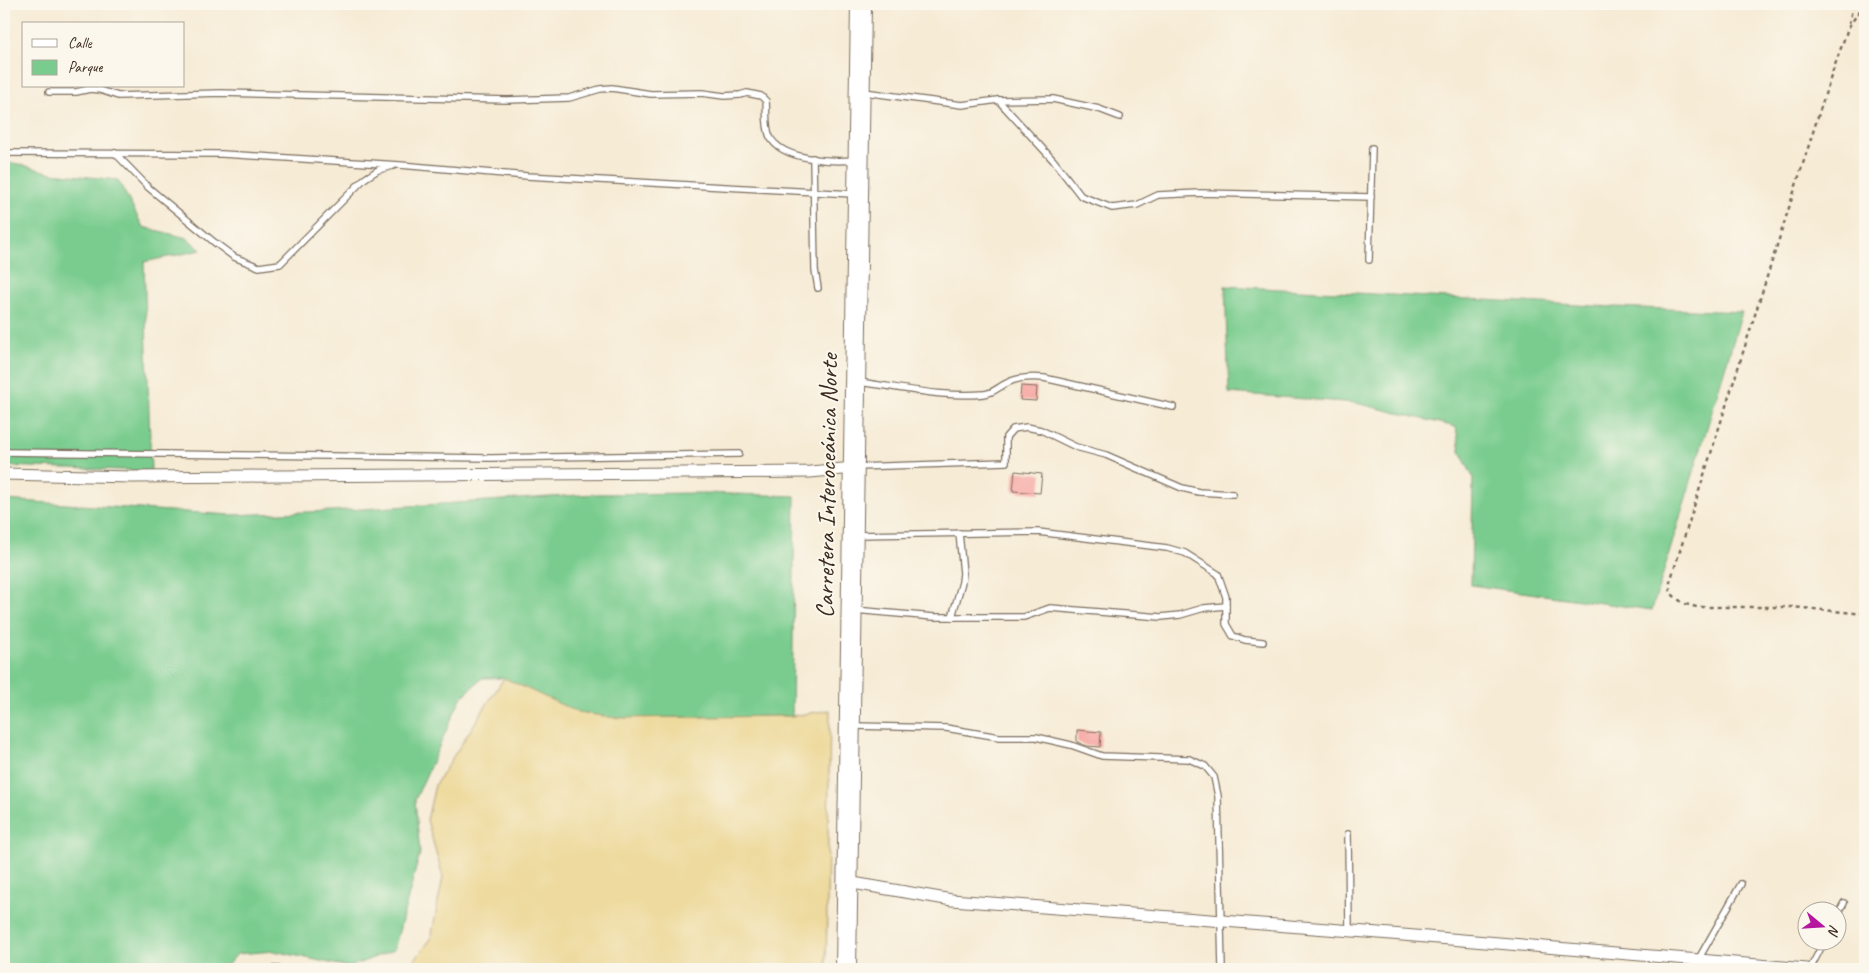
<svg xmlns="http://www.w3.org/2000/svg" width="1869" height="973" font-family="Caveat,sans-serif">
<style>
.green{fill:#79cc8e;stroke:#5a7b56}
.sand{fill:#eeda9e;stroke:#94825e}
.building{fill:#f69f9c}
.lines{fill:none;stroke-linecap:round;stroke-linejoin:round}
.service-casing{stroke:#7c6e5e;stroke-width:8}
.minor-casing{stroke:#7c6e5e;stroke-width:13}
.trunk-casing{stroke:#7c6e5e;stroke-width:22}
.path{stroke:#7c6e5e;stroke-width:2.5;stroke-dasharray:4 4;stroke-linecap:butt}
.service{stroke:#fff;stroke-width:5.5}
.minor{stroke:#fff;stroke-width:11}
.trunk{stroke:#fff;stroke-width:20}
.labels{text-anchor:middle;dominant-baseline:central;stroke-width:4;stroke-linejoin:round;paint-order:stroke}
.street-label{font-size:25px;fill:#3b2a1e;stroke:#fbf7ec}
</style>
<rect width="100%" height="100%" fill="#fbf7ec"/>
<filter id="ink" filterUnits="userSpaceOnUse"><feTurbulence type="fractalNoise" baseFrequency=".02" numOctaves="2"/><feDisplacementMap in="SourceGraphic" scale="10" xChannelSelector="R" yChannelSelector="G"/><feConvolveMatrix kernelMatrix="1 2 1 2 8 2 1 2 1" color-interpolation-filters="sRGB"/></filter>
<filter id="wash" filterUnits="userSpaceOnUse"><feTurbulence type="fractalNoise" baseFrequency=".0096" numOctaves="4" result="noise"/><feDisplacementMap in="SourceGraphic" scale="20" xChannelSelector="R" yChannelSelector="G"/><feGaussianBlur stdDeviation="1.12" result="paint"/><feColorMatrix in="noise" values="0 0 0 0 0 0 0 0 0 0 0 0 0 0 0 0 0 1.4 0 .05"/><feComposite in="paint" operator="in"/></filter>
<g filter="url(#wash)">
<rect width="100%" height="100%" fill="#f6ebd5"/>
<!-- green -->
<g class="green">
<polygon points="4,163 19,164 52,173 118,180 143,227 187,238 201,250 144,262 151,471 4,466"/>
<polygon points="1225,286 1614,307 1742,312 1652,610 1471,585 1473,477 1460,451 1456,427 1356,403 1229,393"/>
<polygon points="704,493 795,496 792,716 615,718 577,712 504,678 482,678 461,698 415,800 420,853 394,950 349,967 274,951 237,954 224,969 4,969 4,500 231,515 331,511 596,494"/>
</g>
<!-- sand -->
<polygon class="sand" points="504,678 577,712 615,718 792,716 830,710 826,969 402,969 409,967 431,939 443,877 427,820 435,785"/>
<g id="blocks">
<!-- building -->
<g class="building">
<polygon points="1021,386 1037,387 1036,401 1020,400"/>
<polygon points="1015,471 1042,474 1040,493 1013,491"/>
<polygon points="1077,730 1101,732 1100,747 1087,746 1077,742"/>
</g>
</g>
</g>
<g filter="url(#ink)">
<use href="#blocks" fill-opacity="0" stroke="#7c6e5e" stroke-width="1"/>
<g class="lines">
<defs>
<g id="service">
<path d="M49,92H76L90,89L100,90L118,96L221,93L507,100L569,98L600,89L612,88L651,94L702,93L724,96L740,95L747,93L761,96L766,101C767,113 765,126 770,137C782,160 831,162 854,160"/>
<polyline points="864,92 962,105 998,100 1053,99 1099,109 1120,117"/>
<polyline points="998,100 1053,160 1081,196 1112,208 1137,205 1158,195 1200,193 1371,197"/>
<polyline points="4,153 222,154 400,165 527,176 853,194"/>
<polyline points="115,153 149,188 214,242 234,257 259,267 280,264 364,179 378,170 393,166"/>
<polyline points="813,158 815,270 818,288"/>
<polyline points="1369,260 1372,148"/>
<path d="M858,382C899,387 942,398 984,394C994,393 998,387 1007,383C1018,377 1032,377 1044,378L1173,407"/>
<polyline points="4,452 491,458 739,454"/>
<polyline points="856,467 1006,462 1006,437 1013,429 1027,427 1041,430 1076,447 1106,455 1182,488 1199,492 1233,494"/>
<polyline points="856,535 1038,532 1167,548 1185,553 1218,574 1226,597 1226,624 1233,636 1245,640 1263,642"/>
<polyline points="854,610 934,617 1024,617 1050,608 1161,617 1180,615 1204,608 1226,606"/>
<polyline points="952,617 962,582 963,573 959,533"/>
<polyline points="854,726 946,728 999,737 1036,737 1071,745 1102,756 1189,759 1205,766 1214,777 1218,796 1222,969"/>
<polyline points="1348,834 1349,931"/>
<polyline points="1836,918 1844,903"/>
<polyline points="1698,960 1741,884"/>
<polyline points="269,969 278,969"/>
<polyline points="1810,969 1825,940"/>
</g>
<g id="minor">
<polyline points="4,474 131,477 683,473 810,472 854,468"/>
<polyline points="847,882 952,900 1379,933 1807,969"/>
</g>
<polyline id="trunk" points="846,969 861,4"/>
</defs>
<!-- service casing -->
<use href="#service" class="service-casing"/>
<!-- minor casing -->
<use href="#minor" class="minor-casing"/>
<!-- trunk casing -->
<use href="#trunk" class="trunk-casing"/>
<!-- path -->
<g class="path">
<path d="M1864,4L1848,28L1828,85L1670,582V592C1678,601 1686,605 1697,607H1792L1865,614"/>
<polyline points="1849,24 1853,4"/>
</g>
<!-- service -->
<use href="#service" class="service"/>
<!-- minor -->
<use href="#minor" class="minor"/>
<!-- trunk -->
<use href="#trunk" class="trunk"/>
</g>
</g>
<g class="labels">
<!-- street labels -->
<g class="street-label">
<text transform="translate(827 486) rotate(-89)">Carretera Interoceánica Norte</text>
</g>
</g>
<!-- margin -->
<rect width="1869" height="973" fill="none" stroke="#fbf7ec" stroke-width="20"/>
<!-- legend -->
<rect x="22" y="22" width="162" height="65" fill="#fbf7ec" stroke="#aea59a"/>
<rect x="32" y="39" width="25" height="8" fill="#ffffff" stroke="#aea59a"/>
<text x="68" y="48" font-size="15" fill="#3b2a1e">Calle</text>
<rect x="32" y="60" width="25" height="15" fill="#79cc8e" stroke="#aea59a"/>
<text x="68" y="72" font-size="15" fill="#3b2a1e">Parque</text>
<!-- north arrow -->
<g transform="translate(1822 926) rotate(108)"><circle r="24" fill="#fbf7ec" stroke="#aea59a"/>
<path d="M0-4L9 19L0 12L-9 19Z" fill="#b5179e"/>
<text y="-8" font-size="14" font-weight="bold" text-anchor="middle" fill="#3b2a1e">N</text>
</g>
</svg>
